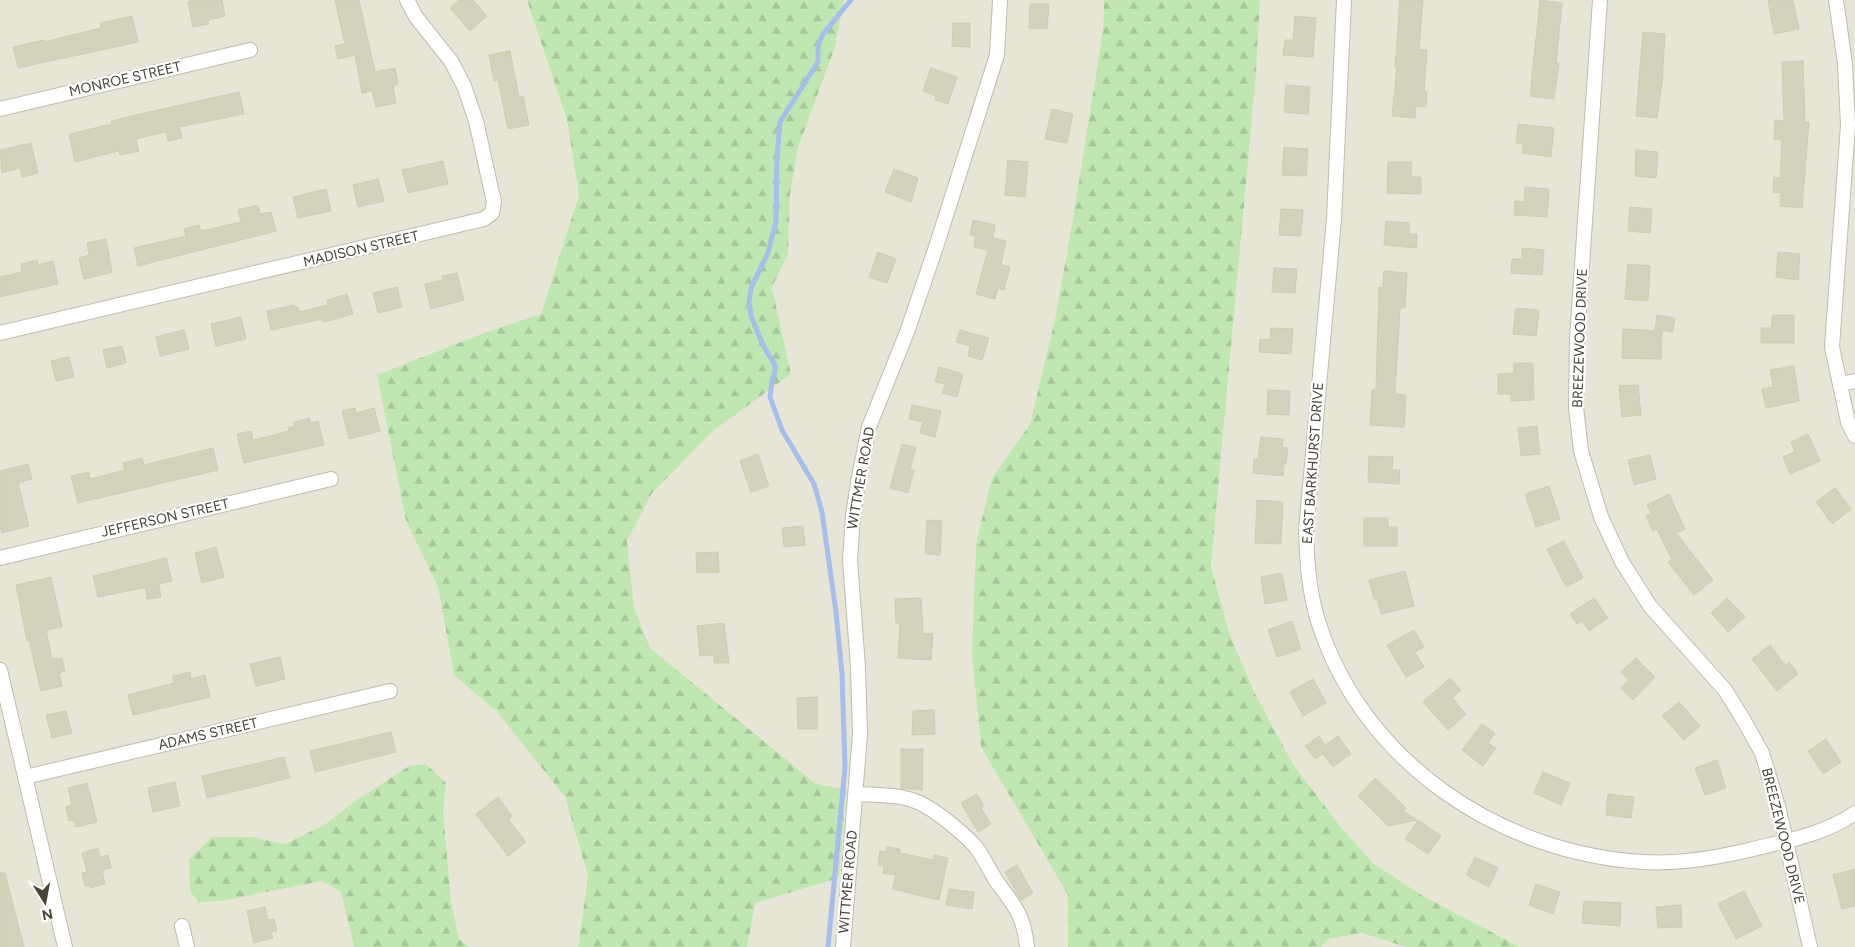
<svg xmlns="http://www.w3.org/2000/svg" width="1855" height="947" font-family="Figtree,sans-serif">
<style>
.residential{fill:#e7e6d6}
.forest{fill:url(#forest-firs)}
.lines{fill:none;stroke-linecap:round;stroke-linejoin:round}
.stream{stroke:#a6bdee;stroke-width:5}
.building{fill:#d4d2bd;stroke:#cfccb1}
.street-casing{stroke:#bebdab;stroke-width:16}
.street{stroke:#fff;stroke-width:14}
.labels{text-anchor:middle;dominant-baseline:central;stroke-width:4.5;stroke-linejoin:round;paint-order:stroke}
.street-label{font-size:14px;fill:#464437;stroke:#fff}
</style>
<defs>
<pattern id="forest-firs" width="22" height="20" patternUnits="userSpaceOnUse" patternTransform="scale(1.25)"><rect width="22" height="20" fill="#c0e6b2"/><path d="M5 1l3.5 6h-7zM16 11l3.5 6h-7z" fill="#a6c69a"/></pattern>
</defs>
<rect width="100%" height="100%" fill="#f3f3e8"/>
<!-- residential -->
<g class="residential">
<polygon points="0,0 527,0 567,120 579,195 541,314 489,331 377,375 406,521 438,587 454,675 497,712 565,797 588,876 578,947 470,947 459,939 451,901 443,810 446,784 409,766 358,799 324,825 285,844 253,837 199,903 227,900 322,881 341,892 354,947 0,947"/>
<polygon points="844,0 1104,0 1103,30 1073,219 1055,319 1030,424 992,478 976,543 972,653 981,747 1068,895 1068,947 747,947 755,903 839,878 816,784 650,648 634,608 627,541 652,493 713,431 791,374 772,287 788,255 790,194 798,148 835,47"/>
<polygon points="1260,0 1855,0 1855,947 1520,947 1423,896 1373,863 1339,825 1293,764 1255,694 1229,633 1211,566 1256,74"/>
<polygon points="1362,933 1406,947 1321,947 1328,939"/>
</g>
<!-- forest -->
<g class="forest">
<polygon points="527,0 844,0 835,47 798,148 790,194 788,255 772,287 791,374 713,431 652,493 627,541 634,608 650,648 816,784 846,789 839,878 755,903 747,947 578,947 588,876 565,797 497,712 454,675 438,587 406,521 377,375 489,331 541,314 579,195 567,120"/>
<polygon points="1104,0 1260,0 1256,74 1211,566 1229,633 1255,694 1293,764 1339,825 1373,863 1423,896 1520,947 1406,947 1362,933 1328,939 1321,947 1068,947 1068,895 981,747 972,653 976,543 992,478 1030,424 1055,319 1073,219 1103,30"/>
<polygon points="426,764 446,783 443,810 451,901 459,939 470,947 354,947 341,892 322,881 227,900 199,903 190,891 189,859 212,837 253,837 285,844 324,825 358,799 409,766"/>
</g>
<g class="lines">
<!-- stream -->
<polyline class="stream" points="828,947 845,767 842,674 836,612 822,512 814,484 782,430 770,397 772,380 775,372 775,365 763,345 751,316 749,302 751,288 768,253 776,221 777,158 780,122 818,62 818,45 823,34 851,0"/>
</g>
<!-- building -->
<g class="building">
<polygon points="194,0 222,0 225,16 208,20 209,24 193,27 188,2"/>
<polygon points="335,0 359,0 375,72 395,68 398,84 393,86 396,103 376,107 372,91 362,93 355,55 338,59 335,46 345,44"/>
<polygon points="459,0 473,0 487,16 470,31 450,8"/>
<polygon points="1400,0 1423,0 1419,49 1427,50 1424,91 1427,92 1426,107 1416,106 1415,118 1392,116 1397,68 1395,68"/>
<polygon points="1540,0 1562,3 1556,63 1559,63 1554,99 1530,96"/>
<polygon points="1768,0 1793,0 1799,29 1774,34"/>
<polygon points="1030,4 1049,4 1047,29 1029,28"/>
<polygon points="132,16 138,42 18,68 13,47 44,40 44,42 101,28 100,23"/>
<polygon points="1295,16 1316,18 1313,57 1283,55 1285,40 1293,40"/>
<polygon points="953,23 970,23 970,47 952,46"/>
<polygon points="1643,32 1665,34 1662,83 1657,118 1636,116"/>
<polygon points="510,51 519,97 523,96 529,125 508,129 498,80 494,81 489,55"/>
<polygon points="1803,61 1805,122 1809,122 1802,208 1780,206 1781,193 1773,192 1774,177 1780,178 1782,140 1774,139 1775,120 1784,121 1782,62"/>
<polygon points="931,68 957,77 948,104 935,100 936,96 923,91"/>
<polygon points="1286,85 1310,87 1308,114 1284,112"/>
<polygon points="239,92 244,114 179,127 182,138 168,141 166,132 136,139 139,151 120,155 119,151 75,162 69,134 112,124 111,121 140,114"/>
<polygon points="1052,109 1073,114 1067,143 1045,139"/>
<polygon points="1518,124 1554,128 1551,157 1522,153 1523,143 1516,143"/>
<polygon points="31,143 38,173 22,177 20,168 2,173 0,150"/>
<polygon points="1284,147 1308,149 1306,176 1282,175"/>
<polygon points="1636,150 1658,152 1656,178 1635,176"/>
<polygon points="1008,160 1028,162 1025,197 1005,195"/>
<polygon points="443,161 448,184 408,193 402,170"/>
<polygon points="1388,162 1412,162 1411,177 1421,177 1421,194 1387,193"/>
<polygon points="894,169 918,178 911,202 885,192"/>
<polygon points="378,179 384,201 358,207 353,185"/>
<polygon points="1525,187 1549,189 1547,217 1514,215 1515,201 1524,202"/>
<polygon points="326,189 331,211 298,218 293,197"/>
<polygon points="258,205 260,214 271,212 276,231 138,266 134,248 186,236 184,229 199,225 201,231 241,222 238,210"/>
<polygon points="1630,207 1652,209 1650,233 1628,231"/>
<polygon points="1281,209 1303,210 1301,236 1279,235"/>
<polygon points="973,220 995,225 993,238 1006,241 1001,265 1010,267 1004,290 998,288 995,299 976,294 988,250 974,247 976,236 970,235"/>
<polygon points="1386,221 1409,223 1409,234 1417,234 1416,248 1384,245"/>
<polygon points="106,239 112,272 84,279 79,258 89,255 87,243"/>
<polygon points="1522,248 1544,250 1542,275 1511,273 1512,259 1522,259"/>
<polygon points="878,252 896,259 887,283 869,277"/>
<polygon points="1778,252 1800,254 1798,280 1776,277"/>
<polygon points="37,260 38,265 53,261 58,284 0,297 0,277 22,272 21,264"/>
<polygon points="1628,264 1650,266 1648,301 1625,299"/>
<polygon points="1274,268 1297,269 1295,293 1272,292"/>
<polygon points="1384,271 1407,273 1405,308 1400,308 1395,394 1406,395 1404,427 1370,425 1372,390 1376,390 1379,287 1383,288"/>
<polygon points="457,273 464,300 431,309 425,284 443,280 442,276"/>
<polygon points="397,287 402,307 378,313 373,293"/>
<polygon points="347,294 353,314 333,320 323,322 322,319 271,330 267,311 294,305 295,307 298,307 299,312 328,305 327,300"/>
<polygon points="1516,308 1539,310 1536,336 1513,334"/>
<polygon points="1657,315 1675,318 1673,332 1655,329"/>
<polygon points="1772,315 1794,315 1794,343 1761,343 1761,328 1772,328"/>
<polygon points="241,317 246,339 216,346 211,324"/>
<polygon points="1271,328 1293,329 1291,354 1259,352 1260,339 1270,340"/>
<polygon points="1623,329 1662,331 1661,359 1622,358"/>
<polygon points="184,330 189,349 160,356 156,337"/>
<polygon points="960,330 989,338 982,360 968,356 970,346 956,342"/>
<polygon points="122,346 126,363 107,368 103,350"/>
<polygon points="69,357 74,377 56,381 51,361"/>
<polygon points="1514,363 1533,363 1534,400 1511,401 1511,394 1498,394 1498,374 1514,373"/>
<polygon points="1794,366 1799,401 1766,408 1762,389 1773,387 1770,370"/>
<polygon points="939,367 963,374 957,397 942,393 945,384 935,382"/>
<polygon points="1638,385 1641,415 1622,417 1619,386"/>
<polygon points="1268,390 1290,391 1289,415 1267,414"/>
<polygon points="912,405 941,411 935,437 920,433 923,422 909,419"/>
<polygon points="355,408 356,413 374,408 380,431 349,439 342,411"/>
<polygon points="309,418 311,423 318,421 324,445 244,463 237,434 251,431 253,440 289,431 288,428 295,426 294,422"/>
<polygon points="1537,426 1540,454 1521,456 1518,428"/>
<polygon points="1808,434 1820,461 1790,474 1783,457 1795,452 1791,442"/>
<polygon points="1261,437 1283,439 1282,447 1288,448 1286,464 1284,464 1283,476 1253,473 1254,459 1258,459"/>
<polygon points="902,444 916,447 910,469 914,470 908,493 890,488"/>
<polygon points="213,448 218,470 78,503 71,476 89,472 90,479 125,470 123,463 142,458 144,465"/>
<polygon points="758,454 769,486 751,492 740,461"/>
<polygon points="1650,455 1656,479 1634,485 1628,460"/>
<polygon points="1369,456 1393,457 1392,470 1400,470 1399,484 1368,482"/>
<polygon points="28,464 32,479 18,483 29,526 2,533 0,526 0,471"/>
<polygon points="1549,486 1560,519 1536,527 1525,494"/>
<polygon points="1835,488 1851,509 1832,524 1816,502"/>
<polygon points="1669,494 1685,529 1676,533 1713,580 1694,595 1668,562 1672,560 1657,529 1653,531 1646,516 1651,513 1647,505"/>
<polygon points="1257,500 1283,502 1281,544 1255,543"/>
<polygon points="1364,518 1388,518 1388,527 1397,527 1397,546 1364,546"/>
<polygon points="927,520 942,521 940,555 925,554"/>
<polygon points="803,526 805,545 784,547 782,528"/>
<polygon points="1564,541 1583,578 1566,587 1547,549"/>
<polygon points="216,547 224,577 202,583 195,553"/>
<polygon points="718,552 719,572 697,573 696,553"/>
<polygon points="166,558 172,581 159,584 161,597 147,599 146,588 142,588 98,597 93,576"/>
<polygon points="1405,571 1414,606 1381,614 1377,599 1374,599 1369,580"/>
<polygon points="1282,573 1287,600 1265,604 1261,577"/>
<polygon points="51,577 62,627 46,630 52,659 62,658 65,671 59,673 62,686 41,691 29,640 27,641 16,585"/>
<polygon points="921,598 923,633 933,634 931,660 898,658 900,623 896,623 895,599"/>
<polygon points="1594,598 1608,618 1589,631 1582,621 1577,624 1570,614"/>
<polygon points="1727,598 1745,617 1728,632 1711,613"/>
<polygon points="1292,621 1301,649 1277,657 1268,630"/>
<polygon points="724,623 729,663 714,663 714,655 700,656 697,626"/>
<polygon points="1414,630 1424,647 1415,652 1424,667 1406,677 1387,645"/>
<polygon points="1770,645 1785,665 1789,662 1798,674 1777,691 1752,659"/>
<polygon points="280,657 285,679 256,686 250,664"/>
<polygon points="1636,658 1655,677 1633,700 1621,688 1629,680 1621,672"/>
<polygon points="190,672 191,679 205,675 210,697 133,715 128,695 174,683 173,676"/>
<polygon points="1450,678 1461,690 1452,698 1466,714 1448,730 1423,702"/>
<polygon points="1313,679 1326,703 1303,716 1290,692"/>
<polygon points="817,697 817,729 798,729 797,698"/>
<polygon points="1679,702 1700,726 1684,740 1662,716"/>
<polygon points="934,710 935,734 912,735 913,711"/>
<polygon points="66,711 72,733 52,738 46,715"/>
<polygon points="1482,724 1495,733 1488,743 1496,748 1483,766 1462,750"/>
<polygon points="391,732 396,752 315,772 310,751"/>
<polygon points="1319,736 1325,745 1338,736 1351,754 1333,767 1323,754 1315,759 1305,746"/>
<polygon points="1826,739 1841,762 1823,774 1808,751"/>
<polygon points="901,749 923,749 922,790 901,788"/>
<polygon points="284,757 290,778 207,798 202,776"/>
<polygon points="1717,760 1726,788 1705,795 1695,768"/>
<polygon points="1543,772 1570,783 1561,805 1534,793"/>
<polygon points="1375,778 1406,808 1403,811 1417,820 1388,826 1358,796"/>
<polygon points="175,782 180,806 153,812 148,788"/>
<polygon points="87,783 97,822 76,827 74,820 69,821 66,807 72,805 68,788"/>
<polygon points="977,794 984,806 981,808 991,824 978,832 961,803"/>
<polygon points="1608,794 1634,797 1631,818 1606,815"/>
<polygon points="498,797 512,816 508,819 526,842 508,856 476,814"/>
<polygon points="1418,820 1441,836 1428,854 1405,839"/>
<polygon points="887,847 900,849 900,853 933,860 934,855 948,858 939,900 892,889 896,875 883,873 884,866 878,865 880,851 886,852"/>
<polygon points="98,848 100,857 108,855 111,868 102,870 105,884 90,888 89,885 85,886 82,873 87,872 82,853"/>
<polygon points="1475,857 1498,868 1489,887 1466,875"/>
<polygon points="1017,865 1033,893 1021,900 1005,872"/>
<polygon points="1855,869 1855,906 1842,909 1833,875"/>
<polygon points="0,873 5,873 24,947 0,947"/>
<polygon points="1536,884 1560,892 1553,914 1529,905"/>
<polygon points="949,889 974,892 972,909 946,905"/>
<polygon points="1744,891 1762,926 1736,939 1718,904"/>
<polygon points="1584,901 1621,903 1620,926 1582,923"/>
<polygon points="1681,905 1682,927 1658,928 1656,907"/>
<polygon points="265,907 268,920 274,919 277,931 271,932 273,938 254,943 247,911"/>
</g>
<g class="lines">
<defs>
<g id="street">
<path d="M1344,0L1334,219L1306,531C1307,562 1309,594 1319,624C1364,763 1501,854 1644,862C1678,864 1715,858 1749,850C1785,841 1823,835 1855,813"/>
<polyline points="1600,0 1577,339 1576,407 1581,451 1601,517 1622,562 1650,606 1725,690 1743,719 1762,753 1778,806 1810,947"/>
<polyline points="1836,0 1845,64 1848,125 1832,347 1848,422 1855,436"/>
<polyline points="0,109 250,50"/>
<polyline points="0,333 484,219 492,213 494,202 476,121 464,86 451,61 416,17 407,0"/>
<polyline points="1840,384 1855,381"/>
<polyline points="0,558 331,479"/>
<polyline points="0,670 65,947"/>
<polyline points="25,777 390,691"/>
<path d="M856,794C877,795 901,794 920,803C938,812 962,832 975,846C984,857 989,870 997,882C1015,906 1024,916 1027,947"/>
<polyline points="182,926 187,947"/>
<polyline points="843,947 860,734 858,667 850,560 853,515 859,477 869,427 907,332 936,247 997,55 1000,0"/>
</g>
</defs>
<!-- street casing -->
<use href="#street" class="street-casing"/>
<!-- street -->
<use href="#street" class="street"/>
</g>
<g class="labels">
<!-- street labels -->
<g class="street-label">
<text transform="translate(125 79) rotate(-13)">MONROE STREET</text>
<text transform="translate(361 249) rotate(-13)">MADISON STREET</text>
<text transform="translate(1580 338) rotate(-88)">BREEZEWOOD DRIVE</text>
<text transform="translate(1313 463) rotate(-86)">EAST BARKHURST DRIVE</text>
<text transform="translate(861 478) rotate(-80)">WITTMER ROAD</text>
<text transform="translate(165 518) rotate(-13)">JEFFERSON STREET</text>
<text transform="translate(208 734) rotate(-13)">ADAMS STREET</text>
<text transform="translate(1783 836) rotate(76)">BREEZEWOOD DRIVE</text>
<text transform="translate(848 882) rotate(-85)">WITTMER ROAD</text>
</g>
</g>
<!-- north arrow -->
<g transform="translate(45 902) rotate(169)" stroke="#ffffff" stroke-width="4" paint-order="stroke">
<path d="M0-4L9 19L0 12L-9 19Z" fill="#464437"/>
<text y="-8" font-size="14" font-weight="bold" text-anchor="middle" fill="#464437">N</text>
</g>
</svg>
